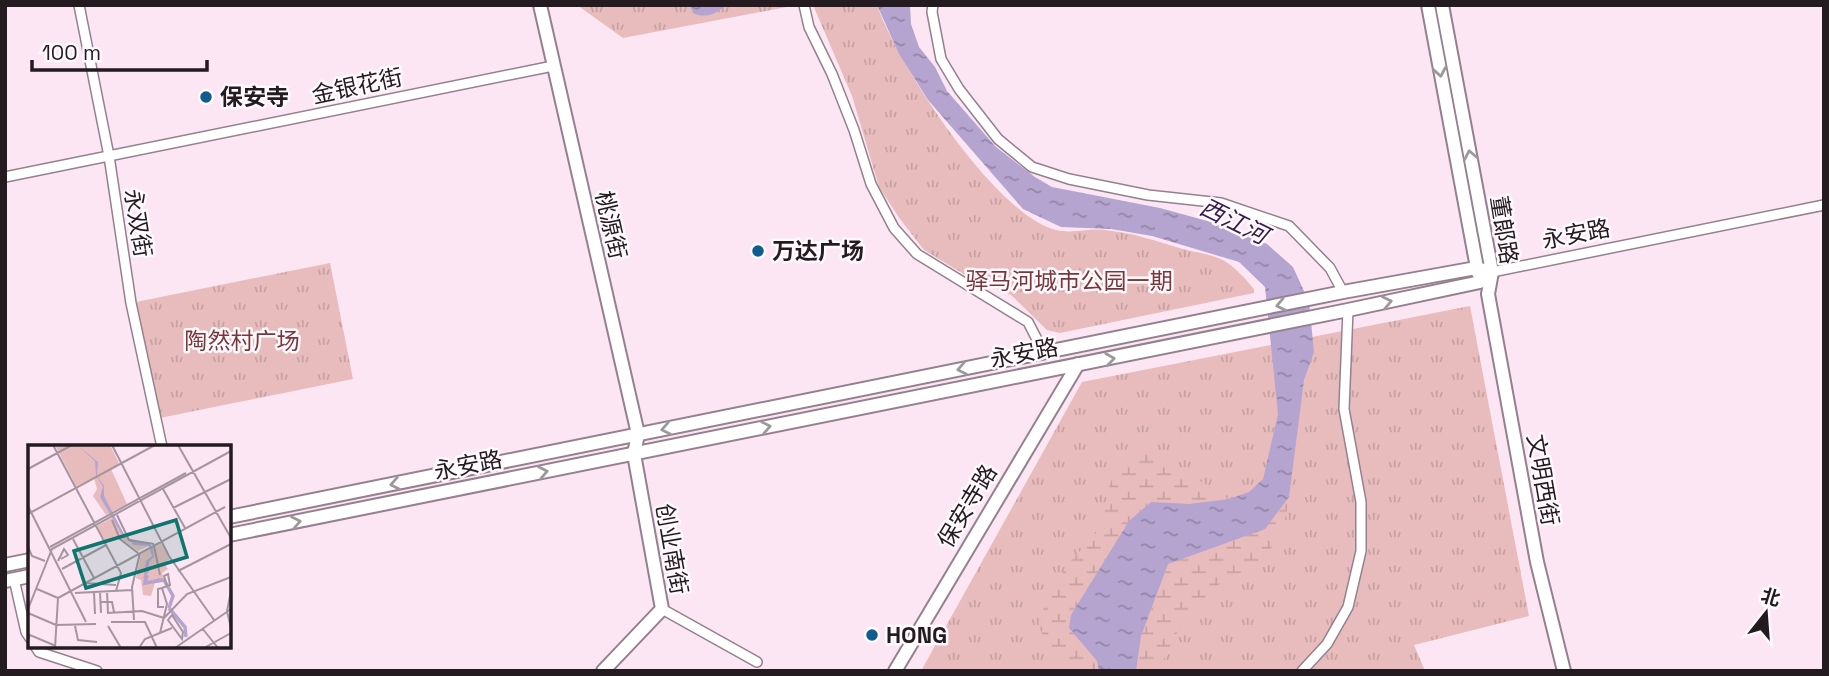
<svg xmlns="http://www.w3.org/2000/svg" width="1829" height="676" font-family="'Space Grotesk','Noto Sans SC',sans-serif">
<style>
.grass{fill:url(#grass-tufts)}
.wetland{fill:url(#wetland-marsh)}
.water{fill:url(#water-ripples)}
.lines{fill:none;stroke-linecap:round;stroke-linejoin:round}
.street-casing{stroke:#94818d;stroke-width:12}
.secondary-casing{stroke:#94818d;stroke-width:16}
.street{stroke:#fff;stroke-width:9}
.secondary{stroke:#fff;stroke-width:12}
.oneway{stroke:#9c989b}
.poi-dot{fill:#105c8f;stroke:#fef9fc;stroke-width:2.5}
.labels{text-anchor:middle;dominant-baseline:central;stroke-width:5;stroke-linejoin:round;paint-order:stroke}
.street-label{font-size:23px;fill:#231b20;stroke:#fef9fc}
.poi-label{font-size:23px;font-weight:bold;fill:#231b20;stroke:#fef9fc;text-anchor:start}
.park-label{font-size:23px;fill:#79363a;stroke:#fef9fc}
.water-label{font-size:24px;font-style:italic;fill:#341c51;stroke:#fef9fc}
.inset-river{fill:none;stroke:#b5a4d0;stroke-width:3.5}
.inset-road{fill:none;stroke:#a5959f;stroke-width:2}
.view{fill:#0f766e;fill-opacity:0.15;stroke:#0f766e;stroke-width:3.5}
.inset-edge{fill:none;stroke:#231b20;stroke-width:3.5}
</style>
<defs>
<pattern id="grass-tufts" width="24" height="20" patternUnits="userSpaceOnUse" patternTransform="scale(1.75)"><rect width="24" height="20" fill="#e8bcbc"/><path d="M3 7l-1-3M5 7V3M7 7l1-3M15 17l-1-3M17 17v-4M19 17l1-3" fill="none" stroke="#c7a1a1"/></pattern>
<pattern id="wetland-marsh" width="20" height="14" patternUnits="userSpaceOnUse" patternTransform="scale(1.75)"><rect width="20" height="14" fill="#e8bcbc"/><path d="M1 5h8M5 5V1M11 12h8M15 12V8" fill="none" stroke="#c7a1a1"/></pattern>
<pattern id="water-ripples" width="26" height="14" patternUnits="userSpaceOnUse" patternTransform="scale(1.75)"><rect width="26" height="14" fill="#b5a4d0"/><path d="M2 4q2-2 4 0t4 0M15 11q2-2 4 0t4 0" fill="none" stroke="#9385a8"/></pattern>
</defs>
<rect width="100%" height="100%" fill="#fce6f4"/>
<!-- grass -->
<g class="grass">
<polygon points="577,5 797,5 623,38"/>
<path d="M813,5H877C896,62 996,216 1056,230C1072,234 1089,228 1104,230C1132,232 1161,243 1187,250C1199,253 1213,255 1223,260C1236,268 1245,278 1254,289V293L1060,333L1047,330L1011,295L967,276L924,250L900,219L879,187L852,96Z"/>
<polygon points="330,263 353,379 155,419 131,303"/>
<polygon points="1470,306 1529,616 1414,645 1425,671 921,671 1082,382"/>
</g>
<!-- wetland -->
<g class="wetland">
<polygon points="1144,453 1170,462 1229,499 1189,504 1151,502 1129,521 1071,615 1069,628 1097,661 1099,671 1074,671 1051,651 1040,629 1045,598 1071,561 1104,524 1106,499 1114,471 1124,457"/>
<path d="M1289,497C1286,524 1277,549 1253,566C1242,575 1226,577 1216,587C1189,610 1171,638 1159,671H1136L1141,636L1168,564L1265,529Z"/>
</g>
<!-- water -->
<g class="water">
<path d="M690,5H726C716,14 706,19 693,13Z"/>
<polygon points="877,5 910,5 911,24 919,47 935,67 947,91 996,147 1035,177 1052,187 1160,208 1222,225 1267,244 1293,267 1309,302 1314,352 1304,380 1289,497 1265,529 1168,564 1141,636 1136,671 1099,671 1097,661 1069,628 1071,615 1129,521 1151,502 1189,504 1229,499 1249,492 1263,479 1278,414 1265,287 1239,262 1152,236 1111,229 1061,227 1023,209 928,100 899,54"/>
</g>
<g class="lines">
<defs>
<g id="street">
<polyline points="79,5 109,156 131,303 162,447"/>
<polyline points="804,5 809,27 832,74 854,130 871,184 894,228 917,254 1028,322 1044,353"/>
<polyline points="933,5 932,12 941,59 959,89 998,139 1032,167 1069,179 1148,195 1221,203 1289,226 1330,268 1343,292"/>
<polyline points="5,177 553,66"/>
<polyline points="1492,272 1824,205"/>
<polyline points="14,579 26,632 30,638"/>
<polyline points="662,609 757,662"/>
<polyline points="35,646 39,652 97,671"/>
<polyline points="1302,671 1327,644 1348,607 1361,551 1361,502 1344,409 1348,310"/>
</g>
<g id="secondary">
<polyline points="540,5 638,434 634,454 662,609 603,671"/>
<polyline points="1428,5 1478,273"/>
<polyline points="1442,5 1492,272 1488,294 1537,562 1564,671"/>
<polyline points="229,517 1343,292 1476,268 1492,272"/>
<polyline points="229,535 1348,310 1480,282 1492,272"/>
<polyline points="5,565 30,560"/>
<polyline points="5,581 30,576"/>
<polyline points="895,671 1078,364"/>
</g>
</defs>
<!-- street casing -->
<use href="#street" class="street-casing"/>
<!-- secondary casing -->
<use href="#secondary" class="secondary-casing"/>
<!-- street -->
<use href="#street" class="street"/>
<!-- secondary -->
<use href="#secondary" class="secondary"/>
</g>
<!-- one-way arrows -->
<defs><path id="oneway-chevron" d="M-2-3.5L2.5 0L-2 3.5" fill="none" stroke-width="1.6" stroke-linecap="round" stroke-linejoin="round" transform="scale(1.75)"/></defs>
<g class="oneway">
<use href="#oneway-chevron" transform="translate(1440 72) rotate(80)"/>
<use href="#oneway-chevron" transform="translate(1470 155) rotate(-101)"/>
<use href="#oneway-chevron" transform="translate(1387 302) rotate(-12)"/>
<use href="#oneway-chevron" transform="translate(1281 305) rotate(168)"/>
<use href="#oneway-chevron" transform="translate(1110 359) rotate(-8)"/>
<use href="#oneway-chevron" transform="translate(962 369) rotate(169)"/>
<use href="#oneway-chevron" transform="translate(766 427) rotate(-11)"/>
<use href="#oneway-chevron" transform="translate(666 429) rotate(169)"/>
<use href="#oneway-chevron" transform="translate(543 472) rotate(-11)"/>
<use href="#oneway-chevron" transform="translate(395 484) rotate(169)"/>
<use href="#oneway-chevron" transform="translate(296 522) rotate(-11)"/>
</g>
<!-- markers -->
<g class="poi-dot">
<circle cx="206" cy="97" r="7"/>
<circle cx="758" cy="251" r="7"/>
<circle cx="872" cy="635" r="7"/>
</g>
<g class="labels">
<!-- street labels -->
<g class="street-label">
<text transform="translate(357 86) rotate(-12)">金银花街</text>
<text transform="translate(138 223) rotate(81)">永双街</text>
<text transform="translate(611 225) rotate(77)">桃源街</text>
<text transform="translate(1504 230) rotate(81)">董郞路</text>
<text transform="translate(1576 234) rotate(-11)">永安路</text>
<text transform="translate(1024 353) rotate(-11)">永安路</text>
<text transform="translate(468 465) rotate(-11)">永安路</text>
<text transform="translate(1543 480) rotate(80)">文明西街</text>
<text transform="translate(967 506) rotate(-59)">保安寺路</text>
<text transform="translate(672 549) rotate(80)">创业南街</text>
</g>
<!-- poi labels -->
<g class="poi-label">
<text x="220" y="97">保安寺</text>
<text x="772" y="251">万达广场</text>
<text x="886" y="635">HONG</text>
</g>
<!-- park labels -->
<g class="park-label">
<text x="1069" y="281">驿马河城市公园一期</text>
<text x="242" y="341">陶然村广场</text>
</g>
<!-- water labels -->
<g class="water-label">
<text transform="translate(1234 221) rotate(26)">西江河</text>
</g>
</g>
<!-- overview -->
<g transform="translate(28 445)">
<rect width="203" height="203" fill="#fce6f4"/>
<path d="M82,0L91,18L83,24L99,59L78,70L65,51L69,44L66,33L48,41L28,2ZM84,73L103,98L121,101L110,106L91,92L77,96L69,81ZM133,98L142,114L136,118L140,124L134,128L136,135L127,138L123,151L115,150L113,135L108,133L113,109Z" fill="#e8bcbc"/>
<path d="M49,0L70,17L69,31L76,41V51L98,93L122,99L125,103L126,112L121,117V127L115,135L120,137L131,133L134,134L120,139L115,136L118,116L124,111L121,101L106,100L94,90L72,52L75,42L68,30L67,16Z" fill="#b5a4d0"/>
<path class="inset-river" d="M119,130L117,138L136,135L145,151L141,163M141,163L157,182L158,192"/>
<path class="inset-road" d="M25,0L93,128L88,146M84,0L141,111L186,175M150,0L203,93M0,24L44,0M135,44L157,83M0,61L58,177M145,63L203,34M0,69L127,0M89,70L101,95L126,99M84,75L92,94L110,108M45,94L66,133M126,101L132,130M0,102L4,111L17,116M22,102L158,28M30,116L36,104L40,110L33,114M34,124L78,100M150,126L203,99M57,138L88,140M9,144L30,153M79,146L80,168L114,166L136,173M203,146L199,166L203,183M66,147L67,169M72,147L73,168M47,148L104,145M30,153L197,62M72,157H84L86,167M136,162H130V144L134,143L142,140L140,129L136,131L139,141M0,164L24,104L203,6M0,168L28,180L68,179M144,170L155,187L154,194L140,175ZM136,173L159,149L203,132M106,175L104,142L112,108M83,177H117L129,203M47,181L50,195L69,197M80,181L93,203M174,183L190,203M132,188L139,159L134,143M0,195L2,190L28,201M27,203L30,153M111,203L117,194L144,183M147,203L203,164M176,203L203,188"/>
<path class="view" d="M148,75L159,112L58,143L46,106Z"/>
<rect width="203" height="203" class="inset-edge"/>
</g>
<!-- border -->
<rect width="1829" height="676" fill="none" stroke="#231b20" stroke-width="14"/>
<!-- north arrow -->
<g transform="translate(1766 613) rotate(17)" stroke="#fef9fc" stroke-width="5" paint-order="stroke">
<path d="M0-5L12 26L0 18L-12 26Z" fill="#231b20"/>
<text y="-10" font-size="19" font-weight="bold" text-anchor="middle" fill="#231b20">北</text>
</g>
<!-- scale -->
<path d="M32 60v10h175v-10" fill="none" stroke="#231b20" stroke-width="3.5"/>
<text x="42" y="60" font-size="21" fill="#231b20" stroke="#fef9fc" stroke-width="5" paint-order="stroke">100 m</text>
</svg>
